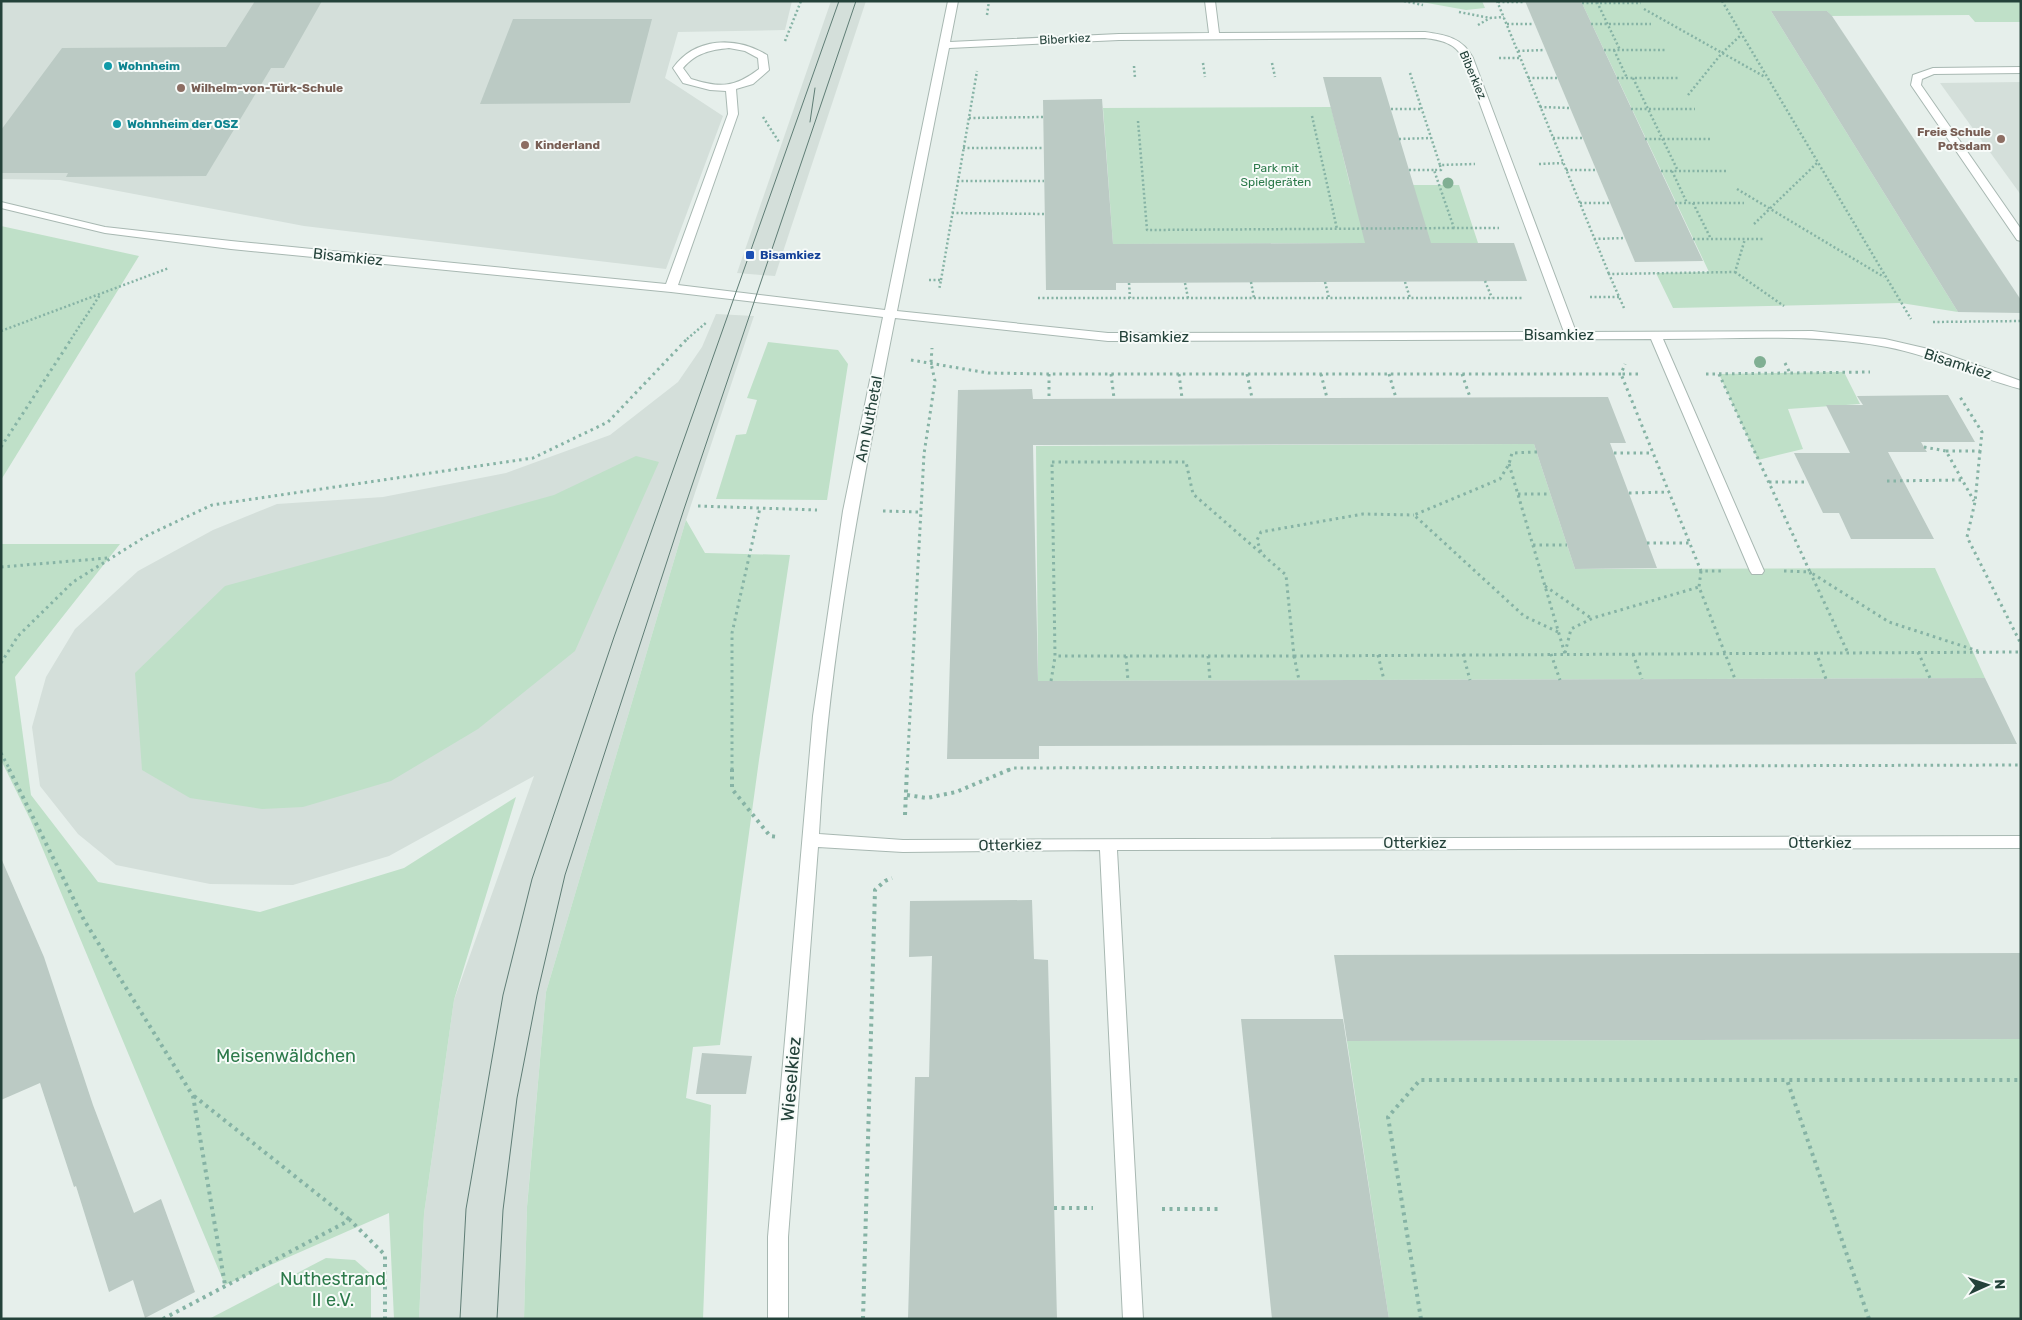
<svg xmlns="http://www.w3.org/2000/svg" width="2022" height="1320" font-family="Rubik,sans-serif">
<style>
.built{fill:#d4dfda}
.green{fill:#bfe0c8}
.building{fill:#bbcac4}
.lines{fill:none;stroke-linecap:round;stroke-linejoin:round}
.minor-casing{stroke:#a8b8b2;stroke-width:2}
.path-far2{stroke:#86b3a5;stroke-width:2.5;stroke-dasharray:2 2.5;stroke-linecap:butt}
.path-far1{stroke:#86b3a5;stroke-width:3;stroke-dasharray:2.5 4;stroke-linecap:butt}
.path{stroke:#86b3a5;stroke-width:4;stroke-dasharray:3 4.5;stroke-linecap:butt}
.minor{fill:#fff;fill-rule:evenodd}
.tram{stroke:#5f7d75;stroke-width:1}
.tree{fill:#80af93}
.culture-dot{fill:#0f9aa8;stroke:#f7fbf9;stroke-width:2}
.education-dot{fill:#8d6e63;stroke:#f7fbf9;stroke-width:2}
.transit-dot{fill:#1a4fb4;stroke:#f7fbf9;stroke-width:2}
.labels{text-anchor:middle;dominant-baseline:central;stroke-width:4;stroke-linejoin:round;paint-order:stroke}
.far-street-label{font-size:12px;fill:#24423a;stroke:#f7fbf9}
.far-culture-label{font-size:12px;font-weight:bold;fill:#0d838f;stroke:#f7fbf9;text-anchor:start}
.far-education-label{font-size:12px;font-weight:bold;fill:#785e54;stroke:#f7fbf9;text-anchor:start}
.far-park-label{font-size:12px;fill:#2d7a4b;stroke:#f7fbf9}
.far-transit-label{font-size:12px;font-weight:bold;fill:#164399;stroke:#f7fbf9;text-anchor:start}
.street-label{font-size:15px;fill:#24423a;stroke:#f7fbf9}
.near-park-label{font-size:18px;fill:#2d7a4b;stroke:#f7fbf9}
.near-street-label{font-size:18px;fill:#24423a;stroke:#f7fbf9}
</style>
<rect width="100%" height="100%" fill="#e6efeb"/>
<!-- built -->
<g class="built">
<polygon points="1,1 792,1 785,30 678,32 665,78 723,116 666,269 304,226 60,180 1,179"/>
<polygon points="831,1 866,1 775,276 737,273"/>
<polygon points="2021,82 2021,195 1940,83"/>
<polygon points="716,314 754,316 686,520 546,992 527,1206 524,1319 419,1319 424,1214 454,1000 534,776 389,856 293,885 210,884 116,865 78,834 40,786 32,727 46,677 75,629 138,571 213,530 277,504 383,497 506,473 610,435 678,382 702,347"/>
</g>
<!-- green -->
<g class="green">
<polygon points="1416,1 1482,1 1485,8 1466,10"/>
<polygon points="1581,1 2021,1 2021,22 1975,22 1969,15 1831,16 1827,11 1771,11 1958,312 1901,303 1673,308 1656,273 1709,272"/>
<polygon points="1331,107 1350,185 1459,185 1478,243 1113,244 1103,108"/>
<polygon points="1,226 139,256 1,480"/>
<polygon points="768,342 838,350 848,364 827,500 716,499 736,435 746,434 757,400 747,398"/>
<polygon points="1844,372 1860,404 1788,409 1803,449 1758,460 1719,374"/>
<polygon points="1534,444 1575,569 1935,568 1985,678 1038,681 1036,446"/>
<polygon points="636,456 659,462 575,651 478,729 391,781 303,807 262,809 190,798 142,770 135,673 225,586 554,495"/>
<polygon points="686,520 705,553 790,555 759,760 720,1045 693,1047 686,1098 711,1105 703,1319 524,1319 527,1207 546,992"/>
<polygon points="1,544 120,544 15,677 31,795 98,882 260,912 404,868 516,797 454,1000 424,1214 419,1319 394,1319 389,1213 225,1285 31,821 1,760"/>
<polygon points="2021,1039 2021,1319 1389,1319 1347,1041"/>
<polygon points="326,1258 355,1260 371,1274 371,1319 209,1319"/>
</g>
<!-- building -->
<g class="building">
<polygon points="255,1 322,1 284,68 271,68 206,176 66,177 68,173 1,173 1,130 62,48 226,47"/>
<polygon points="1525,1 1581,1 1703,261 1635,262"/>
<polygon points="1771,11 1827,11 1832,16 2021,300 2021,313 1958,312"/>
<polygon points="513,19 652,19 630,103 480,104"/>
<polygon points="1323,77 1381,77 1431,243 1514,243 1527,281 1116,283 1116,290 1046,290 1043,100 1102,99 1113,244 1365,243"/>
<polygon points="1032,389 1033,399 1608,397 1626,443 1610,443 1657,568 1575,569 1534,444 1033,445 1038,681 1985,678 2017,744 1039,746 1039,759 947,759 958,390"/>
<polygon points="1948,395 1975,442 1921,442 1927,452 1874,452 1888,452 1934,539 1851,539 1839,513 1823,513 1794,453 1850,453 1826,405 1863,405 1857,396"/>
<polygon points="1,858 44,957 93,1105 134,1213 161,1199 195,1292 145,1318 133,1280 109,1292 76,1186 74,1187 40,1083 1,1100"/>
<polygon points="1032,900 1034,959 1048,960 1057,1319 908,1319 915,1077 929,1077 932,956 909,957 910,901"/>
<polygon points="2021,953 2021,1039 1347,1041 1334,955"/>
<polygon points="1241,1019 1343,1019 1389,1319 1272,1319"/>
<polygon points="702,1053 752,1056 746,1094 696,1094"/>
</g>
<g class="lines">
<defs>
<g id="minor">
<path d="M948,1H958L950,42L1119,34L1209,33L1205,1H1215L1219,33L1425,32C1446,35 1463,38 1473,58L1576,332L1812,331L1885,339L1937,351L2021,381V389C1975,377 1934,356 1887,347C1814,333 1737,339 1663,339L1764,571L1762,574H1752L1750,571L1651,339L1108,341L895,318C861,490 828,659 819,834L903,840L2021,836V848L1117,850L1143,1319H1123L1100,850L903,852L818,847L788,1237V1319H768V1237L813,716L843,511L883,317L671,292L231,249L105,233L1,208V202L105,227L231,241L666,284L728,114L726,91L710,90L683,83L673,68C695,37 736,36 767,55L769,70L753,84L736,89L738,114L678,285L885,310ZM1425,38C1441,40 1455,43 1463,58L1564,332L1108,333L897,311L949,48L1119,40ZM729,48L745,51L758,58L759,69C734,88 720,88 691,79L683,68C696,53 710,50 729,48Z"/>
<polygon points="2021,67 2021,73 1934,74 1922,79 1921,85 2021,229 2021,241 2017,240 1911,85 1913,75 1933,68"/>
</g>
</defs>
<!-- minor casing -->
<use href="#minor" class="minor-casing"/>
<!-- path-far2 -->
<g class="path-far2">
<polyline points="1404,1 1423,5"/>
<polyline points="1497,1 1609,274"/>
<polyline points="1722,1 1911,319"/>
<polyline points="1498,2 1524,2"/>
<polyline points="1597,2 1620,50"/>
<polyline points="1582,3 1641,3"/>
<polyline points="1644,9 1765,77"/>
<polyline points="1459,12 1490,18 1504,17"/>
<polyline points="987,15 989,1"/>
<polyline points="1507,24 1534,24"/>
<polyline points="1591,24 1651,24"/>
<polyline points="1478,25 1490,18"/>
<polyline points="785,41 801,1"/>
<polyline points="1604,50 1665,50"/>
<polyline points="1614,50 1627,78"/>
<polyline points="1518,51 1545,50"/>
<polyline points="1499,58 1520,58"/>
<polyline points="1203,63 1205,77"/>
<polyline points="1272,63 1275,77"/>
<polyline points="1134,66 1135,78"/>
<polyline points="1410,73 1440,165 1475,164"/>
<polyline points="1528,78 1557,78"/>
<polyline points="1617,78 1679,78"/>
<polyline points="1633,78 1678,171"/>
<polyline points="1688,95 1722,53 1741,35"/>
<polyline points="1540,107 1570,108"/>
<polyline points="1391,109 1422,109"/>
<polyline points="1631,109 1695,109"/>
<polyline points="1312,116 1337,229"/>
<polyline points="763,117 779,142"/>
<polyline points="969,118 1043,117"/>
<polyline points="1138,121 1147,230 1454,228"/>
<polyline points="1553,138 1582,138"/>
<polyline points="1399,139 1431,138"/>
<polyline points="1645,139 1711,139"/>
<polyline points="963,148 1044,148"/>
<polyline points="1539,164 1563,163"/>
<polyline points="1440,165 1441,170 1434,170 1454,228 1499,228"/>
<polyline points="1409,170 1434,170"/>
<polyline points="1566,170 1596,170"/>
<polyline points="1661,171 1727,171"/>
<polyline points="1672,171 1687,203"/>
<polyline points="957,181 1044,181"/>
<polyline points="1737,189 1884,277"/>
<polyline points="1580,203 1610,203"/>
<polyline points="1675,203 1744,203"/>
<polyline points="1693,203 1711,239"/>
<polyline points="952,213 1045,214"/>
<polyline points="1754,224 1817,163"/>
<polyline points="1594,239 1625,238"/>
<polyline points="1693,239 1763,239"/>
<polyline points="1735,272 1784,306"/>
<polyline points="929,280 941,280 939,290"/>
<polyline points="941,280 977,71"/>
<polyline points="1485,281 1492,298"/>
<polyline points="1251,282 1254,298"/>
<polyline points="1325,282 1329,298"/>
<polyline points="1405,282 1410,298"/>
<polyline points="1129,283 1130,298"/>
<polyline points="1185,283 1188,298"/>
<polyline points="1590,297 1620,297"/>
<polyline points="1038,298 1524,298"/>
<polyline points="1624,308 1609,274 1735,272 1745,239"/>
<polyline points="1933,322 2021,321"/>
<polyline points="1,331 169,268"/>
<polyline points="71,339 100,295"/>
<polyline points="687,339 707,322"/>
</g>
<!-- path-far1 -->
<g class="path-far1">
<polyline points="911,360 988,373 1049,374 1621,374 1625,364"/>
<polyline points="1785,363 1790,373"/>
<polyline points="1049,374 1049,399"/>
<polyline points="1111,374 1114,398"/>
<polyline points="1179,374 1182,398"/>
<polyline points="1247,374 1252,398"/>
<polyline points="1321,374 1327,398"/>
<polyline points="1389,374 1396,398"/>
<polyline points="1462,374 1470,397"/>
<polyline points="1638,374 1621,374 1701,571 1723,571"/>
<polyline points="1706,374 1870,372"/>
<polyline points="1719,374 1810,572 1889,622 1978,651"/>
<polyline points="1,447 72,338"/>
<polyline points="1924,447 1946,451 1974,501"/>
<polyline points="1946,451 1980,451 1982,432 1960,397"/>
<polyline points="1980,451 1975,502 1967,537 2021,644"/>
<polyline points="1537,452 1512,453 1509,464 1500,479 1414,515 1524,616 1558,632"/>
<polyline points="1614,453 1653,453"/>
<polygon points="1052,462 1186,462 1193,494 1286,575 1294,656 1055,656"/>
<polyline points="1509,464 1565,654"/>
<polyline points="1887,481 1961,480"/>
<polyline points="1769,482 1808,482"/>
<polyline points="1629,493 1669,492"/>
<polyline points="1518,494 1550,494"/>
<polyline points="698,506 817,510"/>
<polyline points="883,511 920,512"/>
<polyline points="1647,543 1689,543"/>
<polyline points="1533,545 1567,545"/>
<polyline points="1261,552 1257,540 1261,532 1363,514 1414,515"/>
<polyline points="1,567 108,558"/>
<polyline points="1701,571 1699,587 1735,679"/>
<polyline points="1784,571 1810,572 1848,653"/>
<polyline points="1545,586 1591,618"/>
<polyline points="1816,652 1826,679"/>
<polyline points="1918,652 1930,678"/>
<polyline points="1565,653 1571,629 1593,618 1699,587"/>
<polyline points="1463,654 1470,680"/>
<polyline points="1551,654 1560,680"/>
<polyline points="1633,654 1642,679"/>
<polyline points="1378,655 1384,680"/>
<polyline points="1126,656 1128,681"/>
<polyline points="1208,656 1210,680"/>
<polyline points="1294,656 1299,680"/>
<polyline points="1294,656 2021,652"/>
<polyline points="1,663 18,636 73,582 148,535 212,505 533,458 608,422 688,338"/>
<polyline points="1051,681 1055,657"/>
<polyline points="1,753 10,770"/>
<polyline points="732,770 732,633 760,508"/>
<polyline points="907,770 924,454 935,381 931,363 932,348"/>
<polyline points="1008,770 1013,768 2021,765"/>
</g>
<!-- path -->
<g class="path">
<polyline points="9,769 84,920 193,1096 225,1285"/>
<polyline points="732,769 732,789 770,836 778,837"/>
<polyline points="907,795 927,798 956,792 1011,769"/>
<polyline points="905,815 907,769"/>
<polyline points="194,1096 350,1220"/>
<polyline points="1054,1208 1093,1208"/>
<polyline points="1162,1209 1221,1209"/>
<polyline points="163,1319 350,1220 385,1255 385,1319"/>
<polyline points="863,1319 875,890 885,881 892,878"/>
<polyline points="1421,1319 1388,1117 1420,1080 1787,1080"/>
<polyline points="1869,1319 1787,1080 2021,1080"/>
</g>
<!-- minor -->
<use href="#minor" class="minor"/>
<!-- tram -->
<g class="tram">
<polyline points="810,122 815,88"/>
<polyline points="460,1319 466,1209 503,995 532,879 614,637 839,1"/>
<polyline points="497,1319 503,1210 517,1098 537,995 565,875 684,509 856,1"/>
</g>
</g>
<!-- trees -->
<g class="tree">
<circle cx="1448" cy="183" r="5.5"/>
<circle cx="1760" cy="362" r="6"/>
</g>
<!-- markers -->
<g class="culture-dot">
<circle cx="108" cy="66" r="5"/>
<circle cx="117" cy="124" r="5"/>
</g>
<g class="education-dot">
<circle cx="181" cy="88" r="5"/>
<circle cx="2001" cy="139" r="5"/>
<circle cx="525" cy="145" r="5"/>
</g>
<rect class="transit-dot" x="745" y="250" width="10" height="10" rx="2.5"/>
<g class="labels">
<!-- far-street labels -->
<g class="far-street-label">
<text transform="translate(1065 39) rotate(-3)">Biberkiez</text>
<text transform="translate(1473 75) rotate(67)">Biberkiez</text>
</g>
<!-- far-culture labels -->
<g class="far-culture-label">
<text x="118" y="66">Wohnheim</text>
<text x="127" y="124">Wohnheim der OSZ</text>
</g>
<!-- far-education labels -->
<g class="far-education-label">
<text x="191" y="88">Wilhelm-von-Türk-Schule</text>
<text x="1991" y="132" text-anchor="end">Freie Schule<tspan x="1991" dy="14">Potsdam</tspan></text>
<text x="535" y="145">Kinderland</text>
</g>
<!-- far-park labels -->
<g class="far-park-label">
<text x="1276" y="168">Park mit<tspan x="1276" dy="14">Spielgeräten</tspan></text>
</g>
<!-- far-transit labels -->
<g class="far-transit-label">
<text x="760" y="255">Bisamkiez</text>
</g>
<!-- street labels -->
<g class="street-label">
<text transform="translate(348 257) rotate(6)">Bisamkiez</text>
<text x="1559" y="335">Bisamkiez</text>
<text x="1154" y="337">Bisamkiez</text>
<text transform="translate(1958 364) rotate(18)">Bisamkiez</text>
<text transform="translate(869 419) rotate(-79)">Am Nuthetal</text>
<text x="1415" y="843">Otterkiez</text>
<text x="1820" y="843">Otterkiez</text>
<text transform="translate(1010 845) rotate(-1)">Otterkiez</text>
</g>
<!-- near-park labels -->
<g class="near-park-label">
<text x="286" y="1056">Meisenwäldchen</text>
<text x="333" y="1279">Nuthestrand<tspan x="333" dy="21">II e.V.</tspan></text>
</g>
<!-- near-street labels -->
<g class="near-street-label">
<text transform="translate(791 1079) rotate(-85)">Wieselkiez</text>
</g>
</g>
<!-- border -->
<rect width="2022" height="1320" fill="none" stroke="#24423a" stroke-width="5"/>
<!-- north arrow -->
<g transform="translate(1987 1285) rotate(87)" stroke="#f7fbf9" stroke-width="4" paint-order="stroke">
<path d="M0-4L9 19L0 12L-9 19Z" fill="#24423a"/>
<text y="-8" font-size="14" font-weight="bold" text-anchor="middle" fill="#24423a">N</text>
</g>
</svg>
